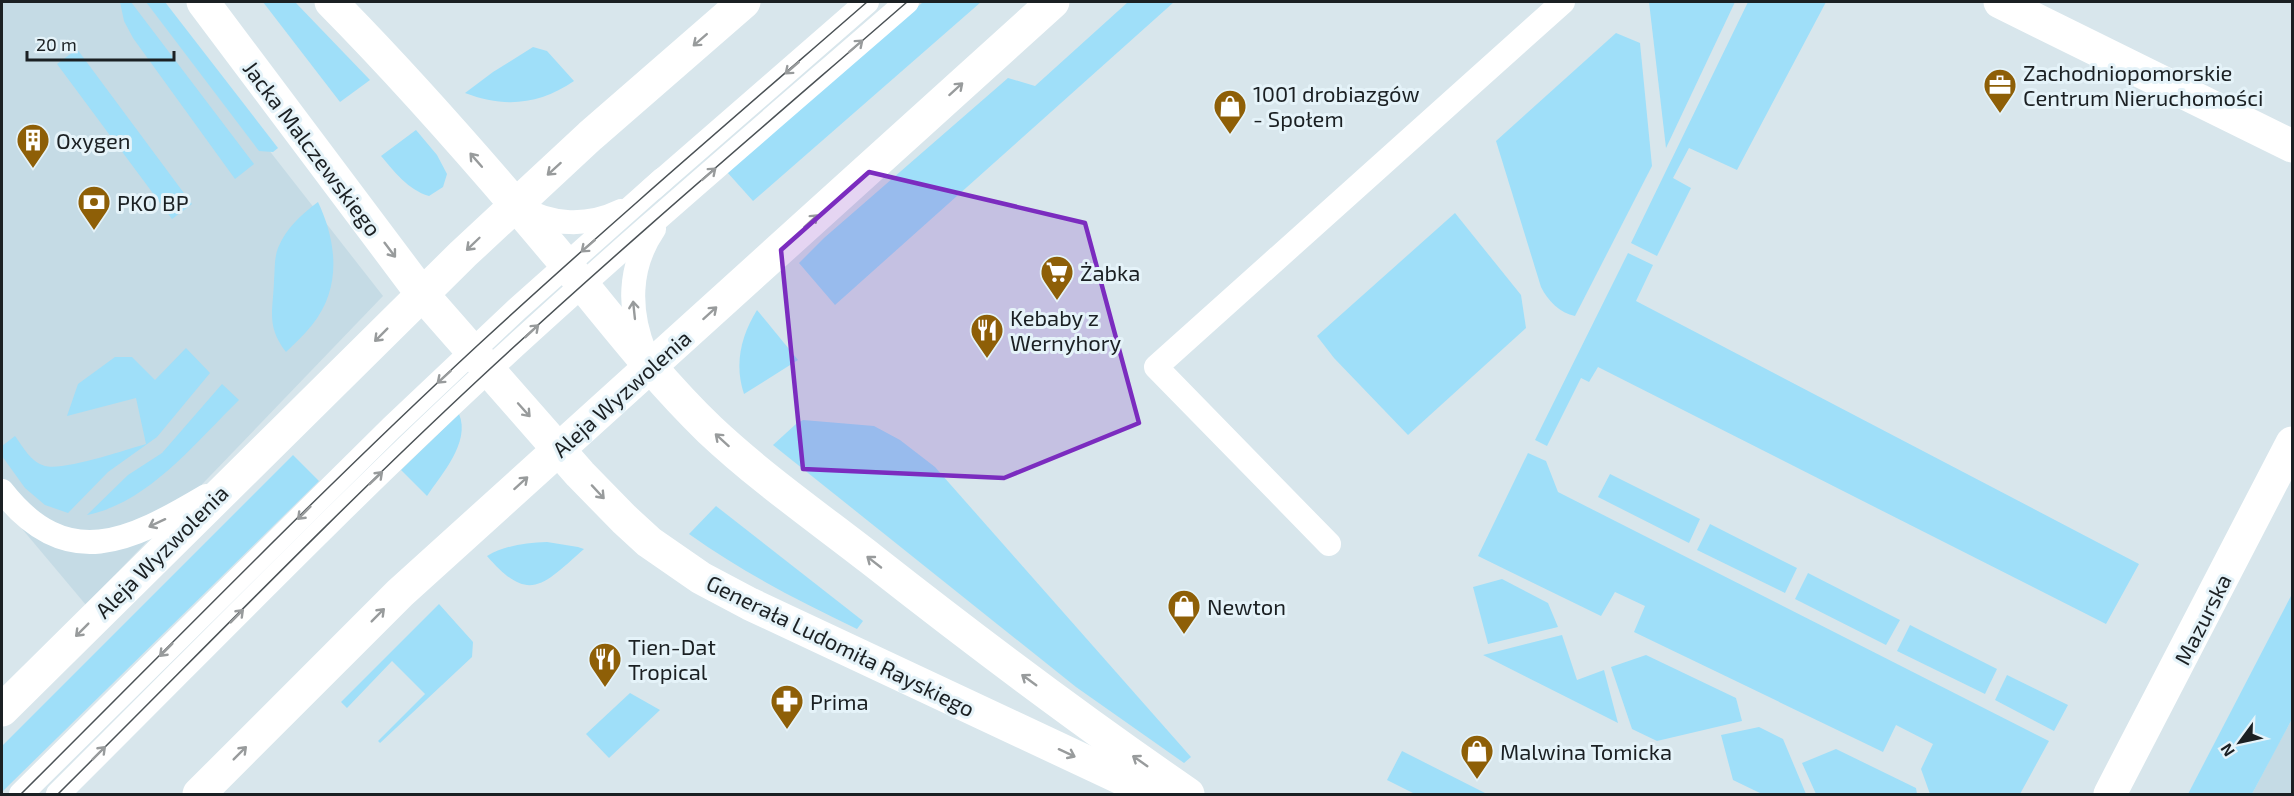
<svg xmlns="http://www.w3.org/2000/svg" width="2294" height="796" font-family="'Exo 2',sans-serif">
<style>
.built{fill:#c5dbe5}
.green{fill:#9fdff9}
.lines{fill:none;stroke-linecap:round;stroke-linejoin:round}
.service{stroke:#fff;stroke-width:24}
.minor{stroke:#fff;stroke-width:33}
.tertiary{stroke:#fff;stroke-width:33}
.tram{stroke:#4b5256;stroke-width:1.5}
.oneway{stroke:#989b9c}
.marked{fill:#7b2cbf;fill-opacity:0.2;stroke:#7b2cbf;stroke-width:4.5;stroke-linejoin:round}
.labels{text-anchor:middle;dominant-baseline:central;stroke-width:6;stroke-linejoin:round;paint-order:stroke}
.poi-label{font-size:22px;fill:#1b2023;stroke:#e5f3f9;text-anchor:start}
.street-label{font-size:22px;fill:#1b2023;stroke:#e5f3f9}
</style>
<rect width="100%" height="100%" fill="#d8e6ec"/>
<!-- built -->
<g class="built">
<polygon points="2,2 153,2 383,296 86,605 2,505"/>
<polygon points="2292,719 2292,794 2252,794 2275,750"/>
</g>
<!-- green -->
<g class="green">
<polygon points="120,2 131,2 254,164 235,179 133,38 124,21"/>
<polygon points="146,2 165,2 278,148 273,152 259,151"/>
<polygon points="263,2 295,2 370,80 340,102"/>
<polygon points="923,2 981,2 753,201 727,172"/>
<polygon points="1128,2 1174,2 835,305 799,263 824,238 1008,78 1035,86"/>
<polygon points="1649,2 1735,2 1666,148"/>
<polygon points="1748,2 1826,2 1737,170 1689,148 1673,178 1691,188 1657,256 1631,243"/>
<path d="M1616,33L1640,43L1652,166L1575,316C1560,313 1548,301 1541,287L1496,141Z"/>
<path d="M533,47L547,51L574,81C539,105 504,108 465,93L493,72Z"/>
<polygon points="77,49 192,204 172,219 57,64"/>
<path d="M416,130L437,155L447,174L443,187L429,196C408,190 394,171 381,156Z"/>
<path d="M318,202C337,242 342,288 312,325C304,335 295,343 286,352C266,326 273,311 274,281C275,270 274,258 278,248C286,228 302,214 318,202Z"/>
<polygon points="1455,213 1521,295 1526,328 1408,435 1334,358 1317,336"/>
<polygon points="1628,253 1653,265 1636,301 2139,564 2106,624 1598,367 1589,382 1581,378 1547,446 1535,440"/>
<path d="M757,310L798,360L744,394C734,364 741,336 757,310Z"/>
<path d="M186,348L210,373L157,437L108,472L68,513L45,505L25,488L2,456V446L15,436C23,447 31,462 45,466C63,471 125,450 146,444L136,398L67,416L78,384L115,357H132L155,380Z"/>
<path d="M222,384L239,400C195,443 148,503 87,515L128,475L162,453Z"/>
<path d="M459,414C471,442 441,475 427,496L401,470Z"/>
<polygon points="803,420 874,426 900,440 935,467 1191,757 1184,763 1076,687 773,445 796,424"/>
<polygon points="1528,453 1546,461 1558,492 2049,741 2020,794 1930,794 1921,769 1933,744 1896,725 1883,752 1634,632 1645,606 1615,592 1601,616 1478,556"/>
<polygon points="293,455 319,481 2,792 2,746"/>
<polygon points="1610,474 1700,519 1689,543 1598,497"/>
<path d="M716,506L863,621L857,629C797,600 744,573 689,534Z"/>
<polygon points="1710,524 1797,568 1785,593 1697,550"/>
<path d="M547,542L578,547L584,549C543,585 529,605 487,556C506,545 525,543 547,542Z"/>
<polygon points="1808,573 1900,620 1886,645 1795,599"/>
<polygon points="1502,579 1548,603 1558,627 1488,644 1473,587"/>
<polygon points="2292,594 2292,719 2252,794 2188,794"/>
<polygon points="439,604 473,642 472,657 380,743 378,741 425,694 392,661 347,708 341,702"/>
<polygon points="1910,625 1997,669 1985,694 1897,651"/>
<polygon points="1562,635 1577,680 1604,670 1618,723 1483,655"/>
<polygon points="1646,655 1736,698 1742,721 1657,741 1632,729 1611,667"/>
<polygon points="2007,675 2068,705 2054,731 1995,700"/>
<polygon points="630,693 660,710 609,758 586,734"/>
<polygon points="1759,727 1783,739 1806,794 1762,794 1733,780 1721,735"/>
<polygon points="1836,749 1916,788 1917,794 1834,794 1833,793 1816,794 1802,763"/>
<polygon points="1402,751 1487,794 1415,794 1387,780"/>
</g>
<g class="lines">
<!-- service -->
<g class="service">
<polyline points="652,189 867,2"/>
<path d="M520,207C551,226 588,227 621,211"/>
<path d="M645,353C628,311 628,267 654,229"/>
<path d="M2,491C67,574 130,541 206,496"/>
<polyline points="1329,544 1156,367 1563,2"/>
<polyline points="21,794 391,428 517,309 663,179"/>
<path d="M58,794C197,656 334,514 478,380C617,251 763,127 907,2"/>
</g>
<!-- minor -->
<g class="minor">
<polyline points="2000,2 2292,146"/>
<polyline points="2110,794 2292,443"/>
</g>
<!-- tertiary -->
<g class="tertiary">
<polyline points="203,2 422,294 580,474 624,519 649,542 701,578 750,604 1155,794"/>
<path d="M331,2C411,83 486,169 559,256C608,315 655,377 710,430C760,477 817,517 871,559C974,640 1080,720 1188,794"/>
<polyline points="2,710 463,254 590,136 744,2"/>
<polyline points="199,794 400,593 1053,2"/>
</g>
<!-- tram -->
<g class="tram">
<path d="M21,794C172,644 321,490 478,345C605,228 737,115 867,2"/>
<path d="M58,794C197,656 334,514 478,380C617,251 763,127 907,2"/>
</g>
</g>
<!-- one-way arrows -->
<defs><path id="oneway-shaft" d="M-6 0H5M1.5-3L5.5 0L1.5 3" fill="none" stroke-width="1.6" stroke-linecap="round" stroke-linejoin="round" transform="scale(1.5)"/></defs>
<g class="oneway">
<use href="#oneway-shaft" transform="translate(700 40) rotate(139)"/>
<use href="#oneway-shaft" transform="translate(856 46) rotate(-41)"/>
<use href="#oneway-shaft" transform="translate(792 68) rotate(139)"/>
<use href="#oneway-shaft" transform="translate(956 89) rotate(-42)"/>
<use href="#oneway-shaft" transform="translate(476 160) rotate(-131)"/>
<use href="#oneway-shaft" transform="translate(554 169) rotate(138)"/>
<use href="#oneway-shaft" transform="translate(709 174) rotate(-41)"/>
<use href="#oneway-shaft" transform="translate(811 221) rotate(-42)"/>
<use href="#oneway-shaft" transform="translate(473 244) rotate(136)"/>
<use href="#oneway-shaft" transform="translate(588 246) rotate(139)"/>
<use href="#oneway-shaft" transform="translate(390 250) rotate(53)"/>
<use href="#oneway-shaft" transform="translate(634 310) rotate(-96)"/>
<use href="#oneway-shaft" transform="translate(710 313) rotate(-42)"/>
<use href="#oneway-shaft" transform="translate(532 331) rotate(-43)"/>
<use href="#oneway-shaft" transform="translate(381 335) rotate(135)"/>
<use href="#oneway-shaft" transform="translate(444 377) rotate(138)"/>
<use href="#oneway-shaft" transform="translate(524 410) rotate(48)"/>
<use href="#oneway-shaft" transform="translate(722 440) rotate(-138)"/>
<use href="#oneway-shaft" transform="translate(376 478) rotate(-44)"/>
<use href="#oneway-shaft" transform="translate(521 483) rotate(-42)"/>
<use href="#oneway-shaft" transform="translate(598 492) rotate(47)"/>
<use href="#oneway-shaft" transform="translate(304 513) rotate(135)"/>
<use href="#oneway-shaft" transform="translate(157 523) rotate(155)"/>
<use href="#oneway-shaft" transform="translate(874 562) rotate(-142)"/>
<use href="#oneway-shaft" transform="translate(378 615) rotate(-45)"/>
<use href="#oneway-shaft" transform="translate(237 616) rotate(-45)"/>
<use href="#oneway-shaft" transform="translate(82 630) rotate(135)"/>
<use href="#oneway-shaft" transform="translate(166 650) rotate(135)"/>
<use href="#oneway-shaft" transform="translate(1029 680) rotate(-144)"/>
<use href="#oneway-shaft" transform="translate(99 753) rotate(-45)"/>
<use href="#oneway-shaft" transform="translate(240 753) rotate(-45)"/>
<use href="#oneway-shaft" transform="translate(1067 753) rotate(25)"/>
<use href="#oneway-shaft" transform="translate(1140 761) rotate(-145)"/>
</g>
<!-- marked area -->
<path class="marked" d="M869,172L1085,223L1139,423L1004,478L803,469L781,250Z"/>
<!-- icons -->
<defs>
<symbol id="office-pin" viewBox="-11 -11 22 30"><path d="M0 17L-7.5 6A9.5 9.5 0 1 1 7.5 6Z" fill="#8e5f07" stroke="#e5f3f9"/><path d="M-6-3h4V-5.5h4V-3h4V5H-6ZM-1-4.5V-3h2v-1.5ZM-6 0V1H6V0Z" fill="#fff"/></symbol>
<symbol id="shop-pin" viewBox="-11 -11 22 30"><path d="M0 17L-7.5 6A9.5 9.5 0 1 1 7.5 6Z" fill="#8e5f07" stroke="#e5f3f9"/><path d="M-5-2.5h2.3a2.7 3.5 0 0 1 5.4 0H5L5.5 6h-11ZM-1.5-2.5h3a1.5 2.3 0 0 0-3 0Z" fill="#fff"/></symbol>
<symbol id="building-pin" viewBox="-11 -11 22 30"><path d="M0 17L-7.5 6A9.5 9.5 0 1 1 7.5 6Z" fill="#8e5f07" stroke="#e5f3f9"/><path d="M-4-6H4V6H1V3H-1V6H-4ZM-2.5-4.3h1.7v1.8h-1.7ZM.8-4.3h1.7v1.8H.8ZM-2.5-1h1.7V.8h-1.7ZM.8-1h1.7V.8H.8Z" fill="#fff"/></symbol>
<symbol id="bank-pin" viewBox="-11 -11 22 30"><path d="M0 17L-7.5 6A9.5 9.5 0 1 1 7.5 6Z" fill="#8e5f07" stroke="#e5f3f9"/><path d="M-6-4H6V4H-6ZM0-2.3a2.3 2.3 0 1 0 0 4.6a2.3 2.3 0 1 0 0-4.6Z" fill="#fff"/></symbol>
<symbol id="supermarket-pin" viewBox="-11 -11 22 30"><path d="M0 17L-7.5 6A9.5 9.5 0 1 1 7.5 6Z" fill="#8e5f07" stroke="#e5f3f9"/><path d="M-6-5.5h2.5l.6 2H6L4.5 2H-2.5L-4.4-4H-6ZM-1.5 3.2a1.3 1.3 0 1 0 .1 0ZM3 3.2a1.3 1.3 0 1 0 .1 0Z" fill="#fff"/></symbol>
<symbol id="restaurant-pin" viewBox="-11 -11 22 30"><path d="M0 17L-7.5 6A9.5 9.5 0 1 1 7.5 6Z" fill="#8e5f07" stroke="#e5f3f9"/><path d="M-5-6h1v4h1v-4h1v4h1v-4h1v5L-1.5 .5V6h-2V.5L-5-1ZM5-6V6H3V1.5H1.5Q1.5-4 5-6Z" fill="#fff"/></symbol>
<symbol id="pharmacy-pin" viewBox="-11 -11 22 30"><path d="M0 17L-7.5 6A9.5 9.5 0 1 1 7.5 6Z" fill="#8e5f07" stroke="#e5f3f9"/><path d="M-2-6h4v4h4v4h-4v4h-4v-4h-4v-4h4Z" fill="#fff"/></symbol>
</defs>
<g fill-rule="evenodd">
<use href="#office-pin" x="1981" y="66" width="38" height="52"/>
<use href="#shop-pin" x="1211" y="87" width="38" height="52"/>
<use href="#building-pin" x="14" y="121" width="38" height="52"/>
<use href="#bank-pin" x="75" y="183" width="38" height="52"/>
<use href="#supermarket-pin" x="1038" y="253" width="38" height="52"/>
<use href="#restaurant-pin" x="968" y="311" width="38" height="52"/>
<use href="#shop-pin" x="1165" y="587" width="38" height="52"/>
<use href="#restaurant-pin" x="586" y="640" width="38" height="52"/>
<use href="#pharmacy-pin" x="768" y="682" width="38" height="52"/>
<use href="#shop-pin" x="1458" y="732" width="38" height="52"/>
</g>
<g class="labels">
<!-- poi labels -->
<g class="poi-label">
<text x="2023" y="72">Zachodniopomorskie<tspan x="2023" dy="25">Centrum Nieruchomości</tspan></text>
<text x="1253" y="93">1001 drobiazgów<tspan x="1253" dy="25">- Społem</tspan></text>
<text x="56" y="140">Oxygen</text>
<text x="117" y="202">PKO BP</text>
<text x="1080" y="272">Żabka</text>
<text x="1010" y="317">Kebaby z<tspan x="1010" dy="25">Wernyhory</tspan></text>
<text x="1207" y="606">Newton</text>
<text x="628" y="646">Tien-Dat<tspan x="628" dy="25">Tropical</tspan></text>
<text x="810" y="701">Prima</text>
<text x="1500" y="751">Malwina Tomicka</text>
</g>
<!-- street labels -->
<g class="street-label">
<text transform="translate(313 148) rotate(53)">Jacka Malczewskiego</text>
<text transform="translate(621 393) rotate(-42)">Aleja Wyzwolenia</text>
<text transform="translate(161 551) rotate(-45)">Aleja Wyzwolenia</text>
<text transform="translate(2202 619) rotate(-63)">Mazurska</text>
<text transform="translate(841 645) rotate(26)">Generała Ludomiła Rayskiego</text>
</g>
</g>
<!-- border -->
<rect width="2294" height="796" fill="none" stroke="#1b2023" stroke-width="6"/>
<!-- north arrow -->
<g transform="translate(2240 742) rotate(237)" stroke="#e5f3f9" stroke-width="4.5" paint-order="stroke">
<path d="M0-4.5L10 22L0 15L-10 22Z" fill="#1b2023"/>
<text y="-9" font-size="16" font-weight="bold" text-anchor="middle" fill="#1b2023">N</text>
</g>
<!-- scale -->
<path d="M27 51v9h147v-9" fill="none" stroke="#1b2023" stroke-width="3"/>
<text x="36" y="51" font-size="18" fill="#1b2023" stroke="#e5f3f9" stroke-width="4.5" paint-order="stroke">20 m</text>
</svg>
